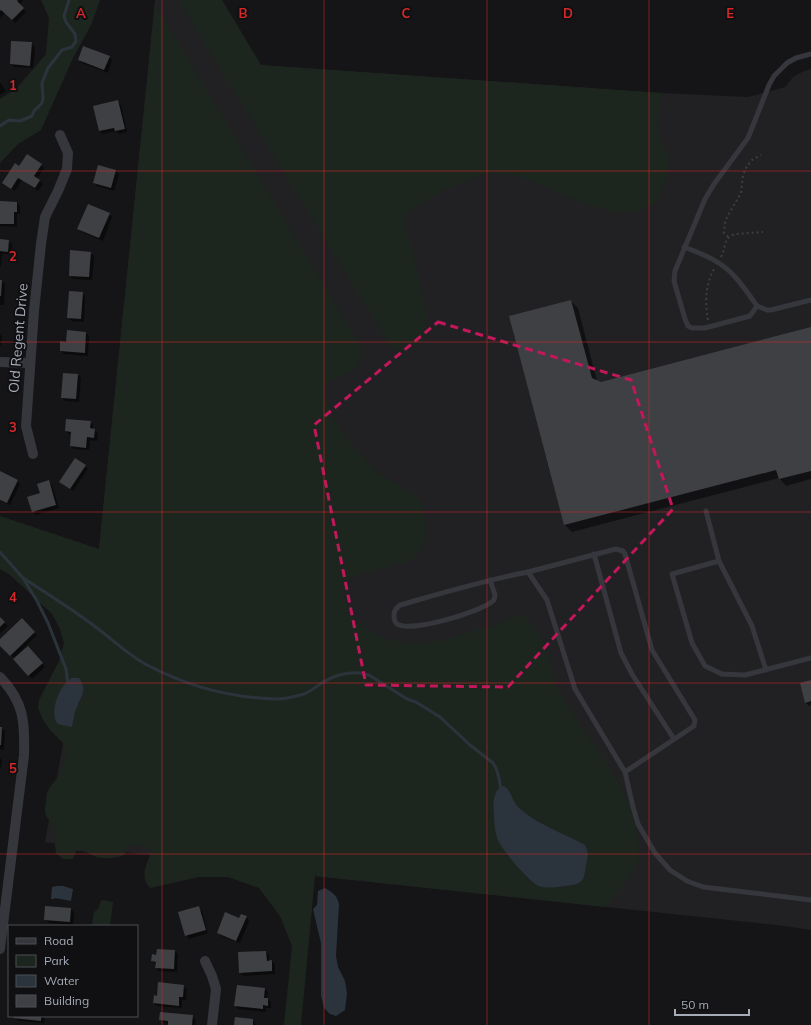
<svg xmlns="http://www.w3.org/2000/svg" width="811" height="1025" font-family="Mulish,sans-serif">
<style>
.built{fill:#212124}
.green{fill:#1d261e;fill-rule:evenodd}
.water{fill:#2b343c}
.shadow{fill:#0007}
.lines{fill:none;stroke-linecap:round;stroke-linejoin:round}
.stream{stroke:#2b343c;stroke-width:3}
.building{fill:#3f4044}
.path{stroke:#3c3e44;stroke-width:2;stroke-dasharray:2 3;stroke-linecap:butt}
.lane{stroke:#36373d;stroke-width:5}
.street{stroke:#36373d;stroke-width:10}
.marked{fill:none;stroke:#c2185b;stroke-width:3;stroke-dasharray:8 5;stroke-linejoin:round}
.grid{fill:none;stroke:#d62828;stroke-width:1;stroke-opacity:0.55}
.labels{text-anchor:middle;dominant-baseline:central;stroke-width:4;stroke-linejoin:round;paint-order:stroke}
.street-label{font-size:14px;fill:#a6abb8;stroke:#101012}
.grid-label{font-size:13px;text-anchor:middle;font-weight:bold;fill:#d62828;stroke:#101012;stroke-width:4;stroke-linejoin:round;paint-order:stroke}
</style>
<rect width="100%" height="100%" fill="#151517"/>
<!-- built -->
<polygon class="built" points="155,0 222,0 261,65 661,93 748,97 785,87 793,77 802,72 811,69 811,930 785,926 315,876 45,842 99,549"/>
<!-- green -->
<g class="green">
<polygon points="41,0 100,0 91,25 73,58 41,130 18,144 0,163 0,99 17,88 46,54 49,18"/>
<polygon points="178,0 222,0 261,65 661,93 657,127 661,143 669,158 666,181 656,202 639,212 617,213 580,202 519,176 487,173 445,189 411,210 405,217 405,228 414,255 427,316 426,329 421,341 407,350 401,351 395,350 391,347"/>
<path d="M155,4L360,345C369,387 321,367 326,395C330,420 351,444 367,461C372,466 375,471 380,474C390,481 415,493 420,501C425,510 427,534 424,543C423,550 415,558 409,561C404,563 399,564 394,565C379,570 364,572 350,577C339,588 343,593 347,607C350,618 360,625 369,630C406,652 436,643 473,631C481,628 490,628 497,624C506,620 514,612 524,617C536,622 547,651 551,663C552,668 552,673 553,678C559,695 574,715 584,730C609,764 642,814 639,858C639,868 613,898 606,907L315,876L301,1025H284L292,946L280,916L259,888L228,877H199L150,888C139,876 147,864 152,851C148,846 136,842 130,847C127,848 126,852 124,855C116,858 103,860 94,856C87,853 84,850 76,851L73,859H63L56,853L55,844L56,835L54,827L46,816L45,810L47,793L50,787L59,776L66,757V750L62,742L50,730L43,720L38,708L39,700L59,661L64,643L60,629L52,614L10,575L0,569V516L99,549ZM64,686L83,697L76,708L72,726L56,702ZM509,790L512,801L518,807L528,815L541,822L586,866V873L577,885L555,888L531,882L507,854L497,839Z"/>
<polygon points="103,900 113,902 110,926 92,926 94,912 98,909 101,901"/>
</g>
<!-- water -->
<g class="water">
<path d="M72,678H79C88,690 81,696 77,707C74,713 74,720 72,726L71,727L58,724C48,713 60,684 72,678Z"/>
<path d="M502,786C511,787 511,800 518,807C536,824 563,833 585,845C589,853 588,856 586,865C584,881 583,884 566,886C558,887 548,889 539,886C529,882 501,849 497,838C495,831 494,822 494,814C493,806 493,790 502,786Z"/>
<polygon points="57,886 63,886 73,889 71,901 55,898 54,899 51,899 52,887"/>
<path d="M325,888C332,892 337,895 339,904L336,956L338,967L345,981L347,993L345,1010L336,1016L330,1014L324,1008L321,995V943L313,909L317,905L318,891Z"/>
</g>
<!-- shadow -->
<g class="shadow">
<polygon points="0,0 22,0 23,1 19,5 26,12 15,23 5,13 0,18"/>
<polygon points="31,43 35,47 33,68 14,67 11,64"/>
<polygon points="109,57 112,60 108,73 82,63 79,60"/>
<polygon points="0,82 6,91 0,95"/>
<polygon points="118,102 121,105 127,132 119,134 116,131 103,134 99,131"/>
<polygon points="41,165 44,168 37,179 43,184 38,191 22,180 15,191 3,183 20,167"/>
<polygon points="115,171 119,174 114,191 97,186 94,183"/>
<polygon points="0,202 17,203 20,206 20,214 17,214 17,227 0,226"/>
<polygon points="109,214 112,217 103,241 82,232 79,229"/>
<polygon points="0,240 8,241 12,244 11,254 2,254 1,267 0,267"/>
<polygon points="90,253 94,256 92,280 73,279 70,276"/>
<polygon points="0,281 5,284 4,305 0,305"/>
<polygon points="82,293 85,296 84,322 72,321 68,318"/>
<polygon points="571,301 578,308 597,381 601,383 811,328 811,479 786,486 779,478 572,532 565,525"/>
<polygon points="86,333 89,336 88,356 64,354 61,351 67,343"/>
<polygon points="0,334 2,336 1,346 0,346"/>
<polygon points="78,375 81,378 79,402 65,401 62,398"/>
<polygon points="90,422 93,425 93,429 98,433 97,441 90,440 89,450 74,449 71,446 72,434 69,434 66,431"/>
<polygon points="85,466 88,469 73,491 64,485"/>
<polygon points="0,473 17,480 20,484 10,505 0,501"/>
<polygon points="48,482 52,485 59,508 36,515 33,512 28,498 41,494"/>
<polygon points="0,618 8,626 0,633"/>
<polygon points="22,620 37,635 14,658 0,644 0,640"/>
<polygon points="31,651 45,667 32,679 15,659"/>
<polygon points="811,682 811,705 809,706 805,702"/>
<polygon points="0,728 5,731 4,750 0,749"/>
<polygon points="0,758 2,760 1,769 0,768"/>
<polygon points="198,907 202,911 208,933 189,939 186,935"/>
<polygon points="71,909 74,912 73,925 49,923 45,920"/>
<polygon points="246,917 249,921 240,943 221,936 218,932 240,919"/>
<polygon points="158,950 175,951 178,954 177,972 159,971 156,967 156,964 152,961 157,956"/>
<polygon points="266,952 269,955 269,961 272,961 275,965 275,974 244,976 240,973"/>
<polygon points="183,986 187,989 186,1000 182,1000 182,1008 157,1006 154,1003 158,997"/>
<polygon points="265,989 268,992 267,999 271,1002 271,1008 266,1008 266,1012 238,1009 235,1005"/>
<polygon points="15,1016 45,1016 44,1023 18,1021"/>
<polygon points="192,1016 196,1020 195,1025 169,1025 169,1024 164,1023 161,1020"/>
<polygon points="253,1020 256,1025 235,1025"/>
</g>
<g class="lines">
<!-- stream -->
<g class="stream">
<polyline points="0,126 9,120 20,121 32,116 34,111 42,103 43,98 42,83 48,68 62,50 72,47 76,41 75,34 66,22 64,16 69,0"/>
<polyline points="0,552 23,578 37,601 48,623 66,669 68,684"/>
<path d="M23,578C46,593 70,608 93,625C111,638 127,654 147,665C187,686 232,698 277,699C285,699 297,696 304,694C312,691 318,685 325,681C338,674 355,670 369,675L407,699L416,702L440,717L470,745L493,763L496,768L499,778L501,791"/>
</g>
</g>
<!-- building -->
<g class="building">
<polygon points="0,0 18,0 17,1 24,8 12,20 1,10 0,11"/>
<polygon points="11,41 32,42 30,66 10,64"/>
<polygon points="83,46 110,56 104,70 78,60"/>
<polygon points="118,100 125,129 115,131 114,128 99,131 93,106"/>
<polygon points="27,154 42,164 34,176 40,180 35,188 18,178 11,189 2,183 15,163 19,166"/>
<polygon points="98,165 116,170 111,188 93,183"/>
<polygon points="0,201 17,202 17,212 14,212 14,224 0,224"/>
<polygon points="88,204 110,213 99,238 77,229"/>
<polygon points="0,239 9,240 8,252 0,251"/>
<polygon points="70,250 91,252 89,277 69,276"/>
<polygon points="0,280 2,280 1,296 0,296"/>
<polygon points="69,291 83,292 81,319 67,318"/>
<polygon points="571,300 592,378 601,382 811,327 811,471 779,479 776,470 564,525 509,316"/>
<polygon points="67,330 86,332 85,353 60,351 60,341 66,342"/>
<polygon points="63,373 78,374 76,399 61,398"/>
<polygon points="66,419 91,421 90,428 95,429 94,438 87,437 86,448 70,446 71,432 65,431"/>
<polygon points="75,458 86,465 70,489 59,482"/>
<polygon points="0,471 18,480 7,503 0,500"/>
<polygon points="49,480 56,505 32,512 27,497 40,493 37,484"/>
<polygon points="0,617 5,622 0,627"/>
<polygon points="22,618 35,632 10,656 0,646 0,639"/>
<polygon points="28,646 43,663 28,676 13,659"/>
<polygon points="811,680 811,701 805,703 800,683"/>
<polygon points="0,727 2,727 1,745 0,745"/>
<polygon points="45,906 71,908 70,922 44,920"/>
<polygon points="199,906 206,930 185,936 178,912"/>
<polygon points="225,912 239,918 241,914 247,916 236,941 217,933"/>
<polygon points="157,949 175,950 174,969 155,968 156,962 151,961 152,954 156,955"/>
<polygon points="266,951 267,961 272,960 272,971 239,973 238,952"/>
<polygon points="158,982 184,985 183,997 179,997 179,1006 153,1003 154,995 157,996"/>
<polygon points="237,985 265,988 264,998 268,998 268,1006 263,1005 263,1009 234,1006"/>
<polygon points="160,1012 193,1015 192,1025 168,1025 168,1021 159,1020"/>
<polygon points="14,1016 41,1016 41,1021 13,1018"/>
<polygon points="235,1017 253,1019 253,1025 234,1025"/>
</g>
<g class="lines">
<!-- path -->
<g class="path">
<polyline points="728,237 724,233 725,223 727,217 741,193 743,175 747,166 752,160 761,155"/>
<path d="M721,257C726,247 723,238 735,234L763,232"/>
<path d="M708,320C705,301 705,286 714,269"/>
</g>
<!-- lane -->
<g class="lane">
<polyline points="811,54 796,58 787,63 774,76 769,85 748,138 714,184 705,199 675,271 674,281 685,319 688,326 692,328 705,328 750,316 757,306 767,310 771,310 811,300"/>
<path d="M684,247C703,254 723,262 736,278C744,287 750,296 757,306"/>
<polyline points="706,511 719,561 752,626 766,670"/>
<polyline points="594,554 621,653 632,674 674,739"/>
<polyline points="719,561 672,574 692,643 705,666 722,674 745,675 811,658"/>
<path d="M490,580L495,595L494,600C482,612 410,633 397,624C394,622 394,618 394,615C394,611 396,608 400,605C442,593 485,580 528,572"/>
<polyline points="625,772 694,726 695,720 652,650 625,554 623,551 616,549 528,572 547,600 575,689 625,772 633,807 638,824 655,853 670,870 687,881 703,887 811,900"/>
</g>
<!-- street -->
<g class="street">
<polyline points="0,362 30,363"/>
<polyline points="33,454 26,426 34,311 41,244 45,217 58,191 67,169 68,153 60,135"/>
<path d="M0,677C24,702 25,722 24,755L0,949"/>
<polyline points="205,961 212,976 216,989 212,1025"/>
</g>
</g>
<!-- marked area -->
<path class="marked" d="M438,322L631,380L673,509L508,687L366,685L314,425Z"/>
<!-- grid -->
<path class="grid" d="M162,0V1025M324,0V1025M487,0V1025M649,0V1025M0,171H811M0,342H811M0,512H811M0,683H811M0,854H811"/>
<g class="labels">
<!-- street labels -->
<g class="street-label">
<text transform="translate(18 338) rotate(-85)">Old Regent Drive</text>
</g>
</g>
<g class="grid-label">
<text x="81" y="18">A</text>
<text x="243" y="18">B</text>
<text x="406" y="18">C</text>
<text x="568" y="18">D</text>
<text x="730" y="18">E</text>
<text x="13" y="90">1</text>
<text x="13" y="261">2</text>
<text x="13" y="432">3</text>
<text x="13" y="602">4</text>
<text x="13" y="773">5</text>
</g>
<!-- legend -->
<rect x="8" y="925" width="130" height="92" fill="#101012" stroke="#4c4e54"/>
<rect x="16" y="938" width="20" height="6" fill="#36373d" stroke="#4c4e54"/>
<text x="44" y="945" font-size="12" fill="#a6abb8">Road</text>
<rect x="16" y="955" width="20" height="12" fill="#1d261e" stroke="#4c4e54"/>
<text x="44" y="965" font-size="12" fill="#a6abb8">Park</text>
<rect x="16" y="975" width="20" height="12" fill="#2b343c" stroke="#4c4e54"/>
<text x="44" y="985" font-size="12" fill="#a6abb8">Water</text>
<rect x="16" y="995" width="20" height="12" fill="#3f4044" stroke="#4c4e54"/>
<text x="44" y="1005" font-size="12" fill="#a6abb8">Building</text>
<!-- scale -->
<path d="M675 1009v6h74v-6" fill="none" stroke="#a6abb8" stroke-width="2"/>
<text x="681" y="1009" font-size="12" fill="#a6abb8" stroke="#101012" stroke-width="3" paint-order="stroke">50 m</text>
</svg>
